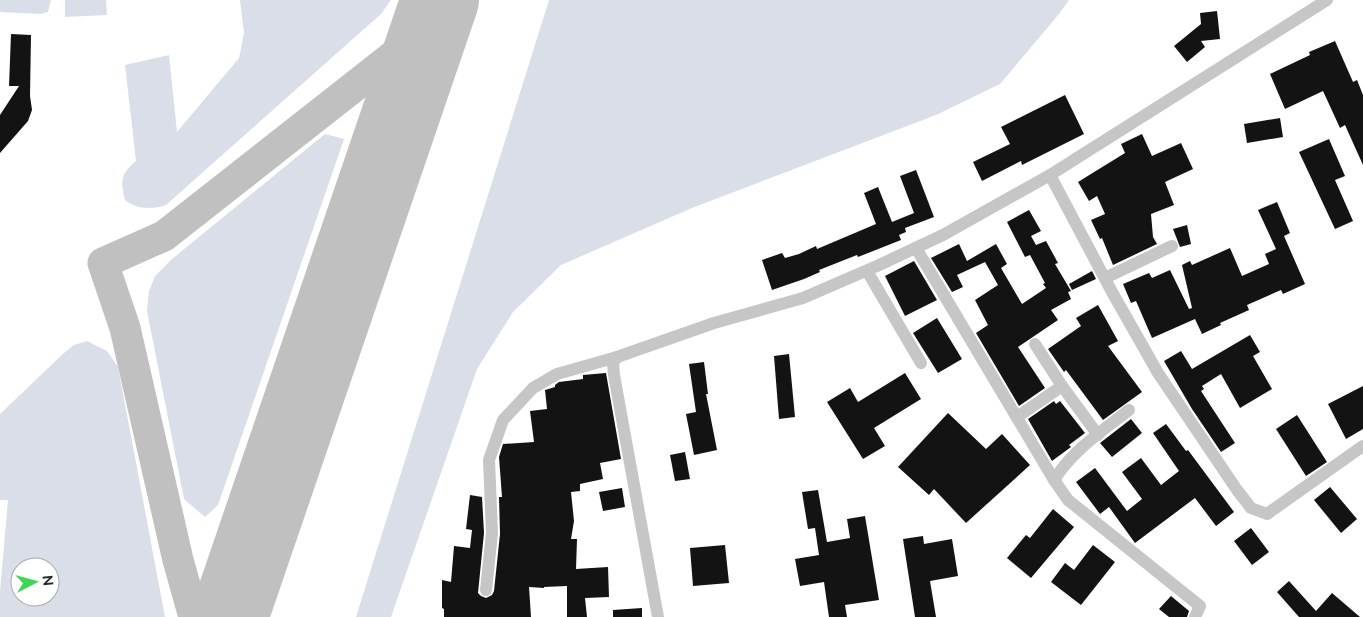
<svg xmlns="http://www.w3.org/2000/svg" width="1363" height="617" font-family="Raleway,sans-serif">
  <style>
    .green { fill: #dadee9; fill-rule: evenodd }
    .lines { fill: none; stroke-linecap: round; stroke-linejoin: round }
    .taxiway { stroke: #c0c0c0; stroke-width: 31 }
    .runway { stroke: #c0c0c0; stroke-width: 78 }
    .building { fill: #131313 }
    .street { stroke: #c6c6c6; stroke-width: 12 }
  </style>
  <rect width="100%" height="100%" fill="#fff"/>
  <g class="green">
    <path d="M0 0H51L48 12 41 14 0 12Z"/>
    <path d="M65 0H106L107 15 65 17Z"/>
    <path d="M240 0H391L381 14 166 205C152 210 136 209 125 200 120 181 121 173 136 161L125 65 169 55 177 132 239 58 244 33Z"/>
    <path d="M549 0H1069L1059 14 1000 84 936 115 692 208 561 265 513 312 477 369 391 617H356Z"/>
    <path d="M325 134 344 139 218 505 205 517 184 499 147 311 149 291 155 276 172 259Z"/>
    <path d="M87 341 107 351 118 367 165 617H0V592L8 500H0V414L64 353 74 345ZM20 567H50V597H20Z"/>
  </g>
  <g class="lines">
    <path class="taxiway" d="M194 617 178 560 125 328 103 263 164 236 430 27"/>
    <path class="runway" d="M229 617 440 0"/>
  </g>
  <g class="building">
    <path d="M1217 11 1220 39 1201 41 1205 47 1187 62 1174 46 1201 24 1200 13Z"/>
    <path d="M11 34 31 35 30 96 32 110 28 121 0 153V115L19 86H9Z"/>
    <path d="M1335 41 1353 82 1357 80 1363 95V165L1345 125 1340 128 1323 91 1285 109 1270 74 1310 55 1309 52Z"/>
    <path d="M1065 95 1084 134 1022 165 1021 161 982 181 973 162 1010 144 1001 127Z"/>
    <path d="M1280 118 1283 137 1247 143 1244 124Z"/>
    <path d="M1142 134 1152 156 1181 143 1193 169 1165 182 1174 205 1151 214 1153 237 1157 244 1113 265 1102 238 1100 239 1091 220 1105 214 1097 196 1089 201 1078 182 1125 153 1121 144Z"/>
    <path d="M1329 139 1345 176 1335 180 1353 221 1335 229 1299 152Z"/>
    <path d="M916 170 934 217 905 228 906 232 899 235 901 240 858 257 857 255 819 270 820 272 804 279 772 290 762 260 782 253 785 258 799 254 816 246 817 249 876 224 864 193 878 187 892 222 914 213 900 176Z"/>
    <path d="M1277 202 1290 233 1284 236 1305 284 1283 294 1281 290 1247 305 1249 310 1220 323 1221 325 1202 334 1195 319 1152 338 1136 301 1131 303 1123 284 1149 273 1152 278 1170 270 1189 309 1192 308 1182 265 1190 261 1192 265 1230 248 1242 276 1269 264 1265 254 1276 249 1258 210Z"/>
    <path d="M1029 210 1041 231 1031 236 1036 245 1046 241 1058 263 1055 264 1071 291 1068 292 1071 299 1051 310 1058 320 1018 347 1045 388 1019 406 976 333 988 325 975 300 998 285 985 262 957 275 963 287 952 292 931 258 959 244 967 261 996 244 1007 264 1001 268 1022 304 1046 288 1043 284 1045 283 1030 255 1025 257 1007 222Z"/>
    <path d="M1187 225 1191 244 1180 247 1173 229Z"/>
    <path d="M914 261 937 300 905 316 885 276Z"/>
    <path d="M1092 271 1096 279 1072 290 1069 284Z"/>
    <path d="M1098 305 1118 341 1108 346 1142 392 1103 420 1066 370 1064 372 1048 349 1081 326 1076 318Z"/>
    <path d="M937 318 962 359 938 373 913 333Z"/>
    <path d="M1250 335 1260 352 1253 356 1272 389 1240 408 1221 374 1202 386 1204 389 1201 391 1235 443 1221 452 1192 409 1164 361 1181 351 1192 369Z"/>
    <path d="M789 354 795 417 779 419 774 356Z"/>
    <path d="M704 362 708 394H706L717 450 694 455 686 414 696 412 689 364Z"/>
    <path d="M606 373 621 459 600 463 603 479 580 484V491L571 492 574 521 571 539H577L576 569 608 567 609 597 585 598 587 617H567V586L544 587V588L529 587 531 617H444V609L442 608V580L451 582 454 546 470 548 472 530 466 529 470 495 482 497 484 533 478 593 481 596 486 598 492 595 494 591 500 534 499 497H502L499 457 503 444 534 442 530 411 547 409 545 390 555 387V385L559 382 583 379V375Z"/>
    <path d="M905 373 921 399 874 428 885 446 863 459 827 402 850 388 858 402Z"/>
    <path d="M1363 386V429L1346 439 1328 404Z"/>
    <path d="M1054 401 1056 404 1060 401 1085 433 1069 445 1071 447 1052 461 1028 419Z"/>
    <path d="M948 413 986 449 1002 434 1030 465 966 523 934 489 929 495 898 467Z"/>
    <path d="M1297 415 1327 462 1306 476 1276 429Z"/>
    <path d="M1131 419 1142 433 1112 457 1100 443Z"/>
    <path d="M1166 424 1186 451 1188 450 1234 512 1216 526 1195 498 1135 543 1109 507 1100 514 1076 482 1095 468 1127 511 1142 499 1122 472 1141 458 1161 485 1179 471 1153 433Z"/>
    <path d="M685 452 690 479 675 481 670 455Z"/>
    <path d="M1330 487 1357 519 1341 533 1314 500Z"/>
    <path d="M622 488 625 507 603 511 599 492Z"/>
    <path d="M818 490 827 542 850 538 847 519 865 516 879 600 845 605 847 617H829L824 582 800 586 795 559 819 555 815 528 808 529 802 492Z"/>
    <path d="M1053 509 1074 527 1031 578 1007 558 1026 535 1030 538Z"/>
    <path d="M1251 528 1269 552 1252 565 1234 541Z"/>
    <path d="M923 536 924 544 952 539 958 576 930 581 936 617H915L903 539Z"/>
    <path d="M725 545 729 583 693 586 690 548Z"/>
    <path d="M1093 545 1115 562 1081 605 1051 582 1065 563 1074 570Z"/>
    <path d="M1289 581 1316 611 1332 593 1360 617H1299L1277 592Z"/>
    <path d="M1171 596 1189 611 1187 617H1169L1159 609Z"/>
    <path d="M642 608V617H613V610Z"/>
  </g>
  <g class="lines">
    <g class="street">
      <path d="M1050 175 1112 292 1158 373 1237 490 1251 508 1267 514 1363 446"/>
      <path d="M916 248 1054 480 1068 500 1200 606 1195 617"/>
      <path d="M867 271 921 363"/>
      <path d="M1105 278 1172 246"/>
      <path d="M1035 344 1062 386 1098 435"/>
      <path d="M1017 417 1062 386"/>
      <path d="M1054 480C1073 450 1102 431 1129 410"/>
      <path d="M486 590 492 533 489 460 503 420 533 388 557 374 617 357"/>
      <path d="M658 617 614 375 613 363 617 357 714 323 803 298 877 266 943 235 1050 175 1327 0"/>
    </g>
  </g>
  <g transform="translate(35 582) rotate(84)"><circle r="24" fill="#ffffff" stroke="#ababab"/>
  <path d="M0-4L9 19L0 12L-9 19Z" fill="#38d953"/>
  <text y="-8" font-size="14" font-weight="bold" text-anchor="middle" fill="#2c2c2c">N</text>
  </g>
</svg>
